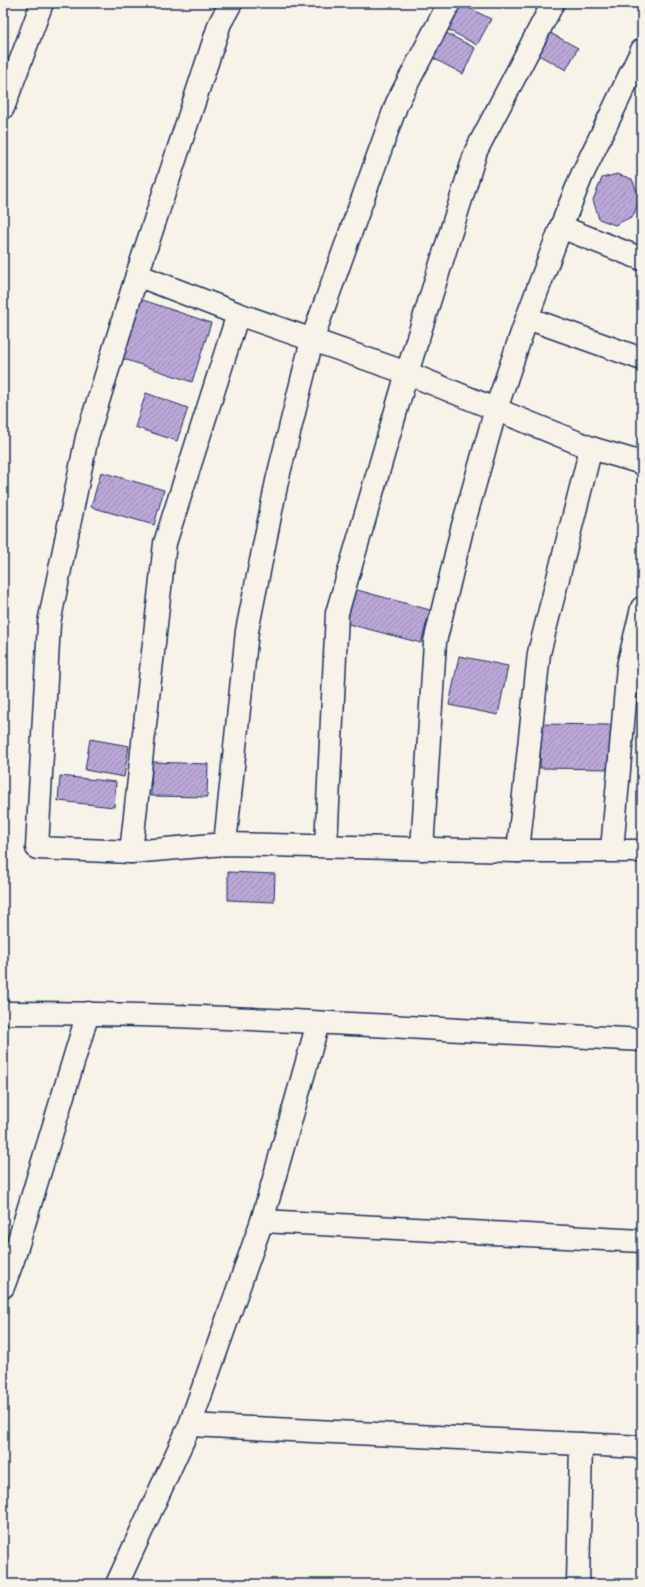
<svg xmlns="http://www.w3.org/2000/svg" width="645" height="1587" font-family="'Shantell Sans',sans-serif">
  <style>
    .building { fill: url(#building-hatch); stroke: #1b2f5e }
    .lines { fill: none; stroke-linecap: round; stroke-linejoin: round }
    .minor-casing { stroke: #1b2f5e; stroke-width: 25 }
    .minor { stroke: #f7f3e8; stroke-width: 22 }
  </style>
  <defs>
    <pattern id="building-hatch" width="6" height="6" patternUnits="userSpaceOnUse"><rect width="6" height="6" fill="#bca8d7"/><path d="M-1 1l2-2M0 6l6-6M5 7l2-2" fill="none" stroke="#9889b2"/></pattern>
  </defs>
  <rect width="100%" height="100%" fill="#f7f3e8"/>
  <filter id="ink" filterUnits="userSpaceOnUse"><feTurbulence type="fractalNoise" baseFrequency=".025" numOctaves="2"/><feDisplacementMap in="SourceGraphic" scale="8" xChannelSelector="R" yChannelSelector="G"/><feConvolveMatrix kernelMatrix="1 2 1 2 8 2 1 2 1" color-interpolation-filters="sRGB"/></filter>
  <g filter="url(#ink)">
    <g class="building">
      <path d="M459 3 491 19 477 45 443 27Z"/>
      <path d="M543 29 578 48 566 70 531 51Z"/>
      <path d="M442 31 475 48 463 74 429 56Z"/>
      <path d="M617 174 632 179 640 199 633 216 615 225 599 219 593 200 602 178Z"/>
      <path d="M137 298 211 323 192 382 118 357Z"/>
      <path d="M146 393 188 408 177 441 135 427Z"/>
      <path d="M101 472 164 490 154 525 91 507Z"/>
      <path d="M350 588 430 610 421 643 341 622Z"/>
      <path d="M459 656 508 666 498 715 449 705Z"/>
      <path d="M541 724 611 725V769L540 768Z"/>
      <path d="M90 739 129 746 124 777 85 770Z"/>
      <path d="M152 762 208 764 207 797 151 796Z"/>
      <path d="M60 776 116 782 114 807 58 801Z"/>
      <path d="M228 872 275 874 274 902 228 900Z"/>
    </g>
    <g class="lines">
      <defs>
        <g id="minor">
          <path d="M231 3 220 23 137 275 87 437 49 623 37 848 131 852 225 844 518 851H642"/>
          <path d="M3 108 42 3"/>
          <path d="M561 227 642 259"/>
          <path d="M137 275 238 314 407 373 591 448 642 463"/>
          <path d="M527 318 642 359"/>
          <path d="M225 844 247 631 277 481 312 340 397 103 449 3"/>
          <path d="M326 846 337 613 407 373 476 151 553 3"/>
          <path d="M422 849 435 642 462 529 496 409 527 318 561 227 582 175 642 50"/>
          <path d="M612 850 628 666 642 608"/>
          <path d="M518 851 539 653 591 448"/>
          <path d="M131 852 165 543 238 314"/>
          <path d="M3 1013C216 1013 429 1029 642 1040"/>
          <path d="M262 1221 642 1241"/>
          <path d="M3 1287 13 1260 88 1013"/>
          <path d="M190 1425 642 1447"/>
          <path d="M117 1584 190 1425 262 1221 318 1023"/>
          <path d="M578 1584 581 1444"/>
        </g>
      </defs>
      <use href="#minor" class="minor-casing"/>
      <use href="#minor" class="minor"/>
    </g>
  </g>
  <rect width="645" height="1587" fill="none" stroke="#f7f3e8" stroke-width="16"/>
  <rect x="8" y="8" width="629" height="1571" fill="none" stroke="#1b2f5e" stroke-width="1.5" filter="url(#ink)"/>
</svg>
